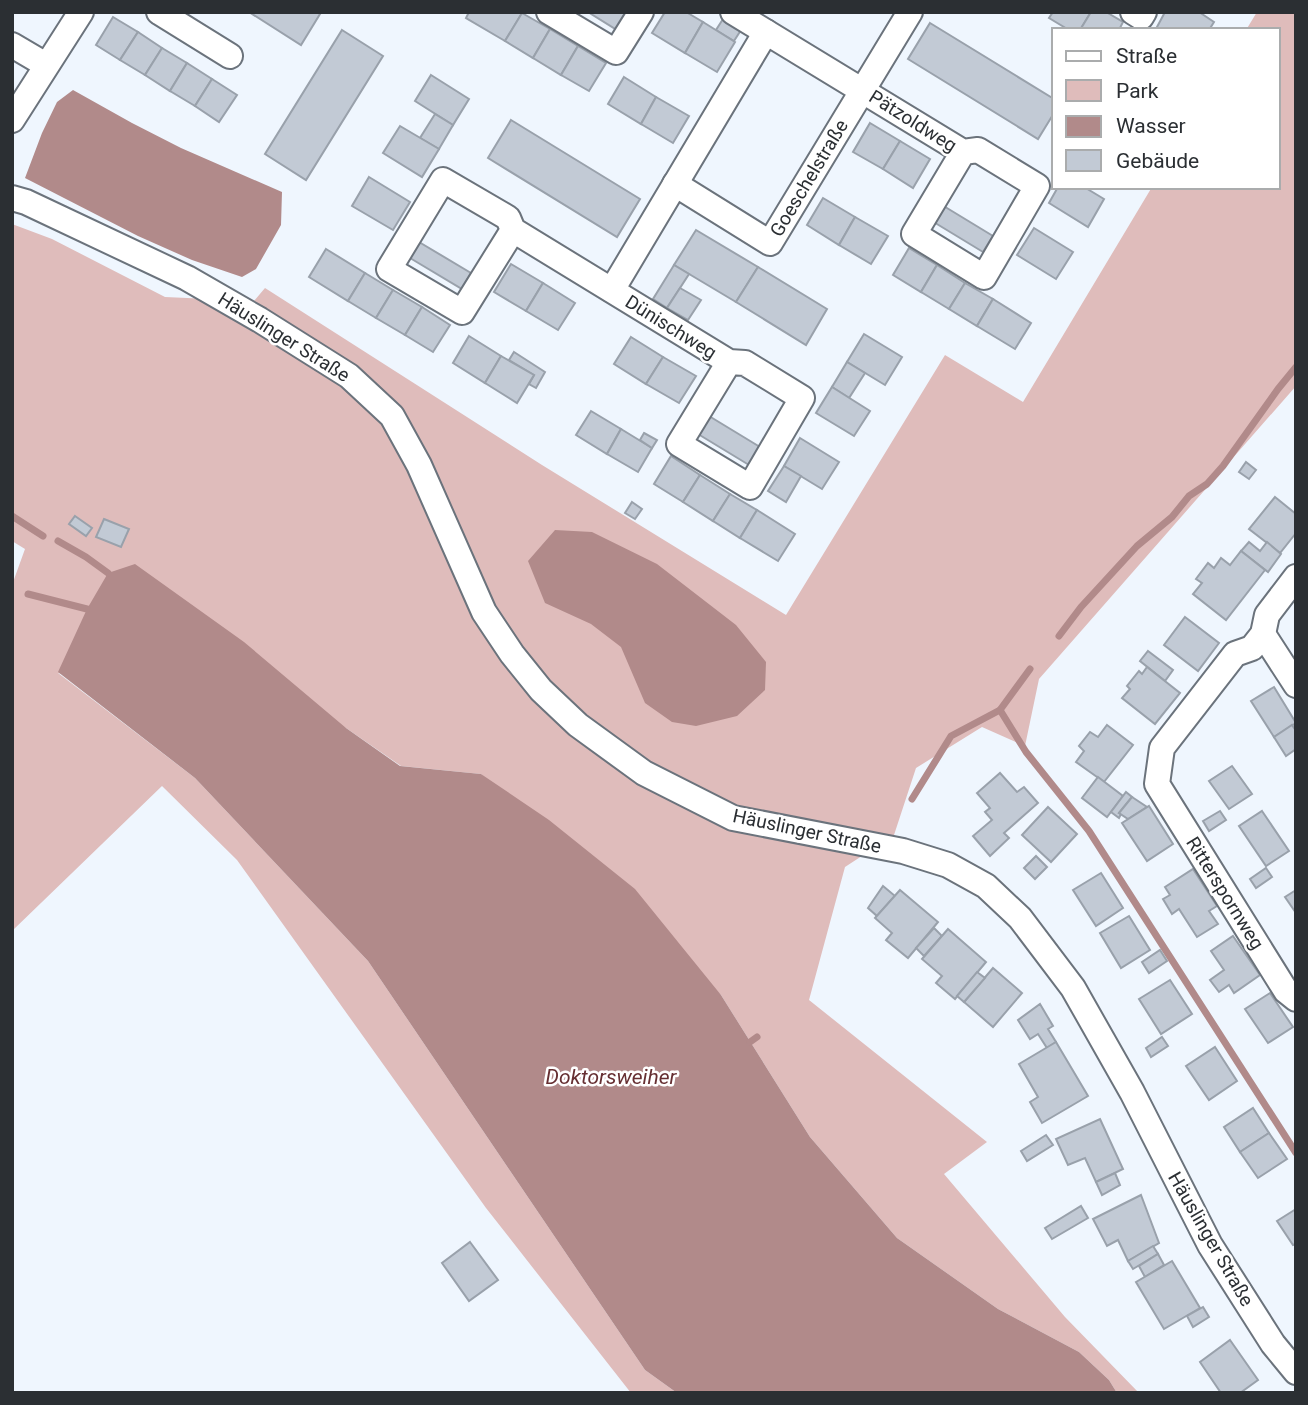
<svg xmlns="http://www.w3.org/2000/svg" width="1308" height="1405" font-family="Roboto,sans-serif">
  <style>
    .green { fill: #dfbcbb }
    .water { fill: #b18a8a }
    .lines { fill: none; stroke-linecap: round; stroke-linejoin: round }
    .stream { stroke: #b18a8a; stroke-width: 7 }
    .building { fill: #c2cad5; stroke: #99a1ab; stroke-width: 2 }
    .street-casing { stroke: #6b737c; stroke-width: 28 }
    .street { stroke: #fff; stroke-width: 24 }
    .labels { text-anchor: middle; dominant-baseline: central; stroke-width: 5; stroke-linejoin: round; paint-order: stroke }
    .street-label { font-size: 19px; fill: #2b2f33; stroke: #fff }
    .water-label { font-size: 21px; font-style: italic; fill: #662f32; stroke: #fff }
  </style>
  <rect width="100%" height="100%" fill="#eff6fe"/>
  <path class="green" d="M1257 12H1296V386L1039 679 1025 746 982 727 916 768 894 835 845 867 809 1000 987 1142 944 1174 1065 1317 1139 1393H1117L1109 1380 1079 1352 998 1309 897 1238 810 1137 721 995 481 774 401 766 346 728 58 673 195 778 368 961 645 1370 677 1393H631L486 1208 237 860 162 786 12 931V585L25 549 12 541V224L52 239 165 297 254 301 265 288 542 465 786 615 945 355 1023 402 1152 187H1278V30H1246Z"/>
  <g class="water">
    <path d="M73 90 132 123 181 148 282 192 281 225 256 269 242 277 192 260 138 236 25 178 42 133 57 102Z"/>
    <path d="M555 530 592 532 657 564 736 625 766 662 765 690 737 716 696 726 672 722 645 703 621 647 591 624 545 603 528 561Z"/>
    <path d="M135 564 244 642 346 728 400 766 481 774 549 820 635 889 721 995 810 1137 897 1238 998 1309 1079 1352 1109 1380 1117 1393H677L645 1370 368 961 195 778 58 672 87 609 108 573Z"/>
  </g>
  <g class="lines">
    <g class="stream">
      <path d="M12 516 43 536"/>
      <path d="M58 541 86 557 108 573"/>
      <path d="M28 594 87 609"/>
      <path d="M1059 636 1081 607 1137 546 1172 517 1189 496 1207 484 1223 466 1278 389 1296 367"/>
      <path d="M1000 710 1026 752 1089 831 1296 1153"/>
      <path d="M912 799 951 736 1000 710 1030 669"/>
      <path d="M750 1042 757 1037"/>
    </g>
  </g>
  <g class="building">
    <path d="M249 12H317L320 14 301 45Z"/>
    <path d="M469 12H521L522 13 505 41 466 18Z"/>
    <path d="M588 12H623L627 14 617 30Z"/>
    <path d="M665 12H686L703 22 685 53 652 33Z"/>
    <path d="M1053 12H1091L1080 30H1069L1049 18Z"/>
    <path d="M1091 12H1106L1123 22 1119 30H1080Z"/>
    <path d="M1165 12H1199L1214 22 1209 30H1161L1157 27Z"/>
    <path d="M522 13 550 29 533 58 505 41Z"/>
    <path d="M113 17 138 32 120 60 96 45Z"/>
    <path d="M723 19 741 30 734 41 716 30Z"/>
    <path d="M703 22 735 42 717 72 685 53Z"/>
    <path d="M930 23 1054 99V113L1038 139 908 59Z"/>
    <path d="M550 29 578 46 561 75 533 58Z"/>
    <path d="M342 30 383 56 306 180 265 154Z"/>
    <path d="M138 32 162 48 145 75 120 60Z"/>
    <path d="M578 46 606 63 589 91 561 75Z"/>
    <path d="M162 48 187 63 170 91 145 75Z"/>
    <path d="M187 63 212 79 195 106 170 91Z"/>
    <path d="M431 75 469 99 453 125 415 101Z"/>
    <path d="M624 77 656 97 641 124 608 104Z"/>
    <path d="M212 79 237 95 219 122 195 106Z"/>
    <path d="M656 97 689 116 673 143 641 124Z"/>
    <path d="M435 114 453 125 439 149 420 138Z"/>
    <path d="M511 120 640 199 617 237 488 158Z"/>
    <path d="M870 123 900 141 883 169 853 152Z"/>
    <path d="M400 126 439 149 422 177 383 153Z"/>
    <path d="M900 141 930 159 913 188 883 169Z"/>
    <path d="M369 177 410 202 393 230 352 206Z"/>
    <path d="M1058 187H1084L1104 199 1088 227 1049 203Z"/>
    <path d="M823 198 855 217 839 245 807 225Z"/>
    <path d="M942 205 993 236 983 252 932 221Z"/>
    <path d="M855 217 888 236 871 264 839 245Z"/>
    <path d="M1034 228 1073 252 1056 279 1017 255Z"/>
    <path d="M696 230 758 267 736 302 674 265Z"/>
    <path d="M419 242 471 273 462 289 410 258Z"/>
    <path d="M909 248 937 265 921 292 893 275Z"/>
    <path d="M326 249 365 273 348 301 309 277Z"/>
    <path d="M511 264 543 283 526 311 494 292Z"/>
    <path d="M674 265 689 274 667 308 653 299Z"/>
    <path d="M937 265 965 283 949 309 921 292Z"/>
    <path d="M758 267 827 309 806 345 736 302Z"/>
    <path d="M365 273 393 290 376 318 348 301Z"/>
    <path d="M543 283 575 303 558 330 526 311Z"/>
    <path d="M965 283 993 299 977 326 949 309Z"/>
    <path d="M680 288 701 300 688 320 667 308Z"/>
    <path d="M393 290 422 307 405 335 376 318Z"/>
    <path d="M993 299 1031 323 1015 349 977 326Z"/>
    <path d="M422 307 450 325 433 352 405 335Z"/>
    <path d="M864 334 902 357 885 385 847 362Z"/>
    <path d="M469 336 501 356 485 383 453 363Z"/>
    <path d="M631 337 663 357 646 384 614 364Z"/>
    <path d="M514 352 545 372 536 388 529 384 534 375 509 360Z"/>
    <path d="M501 356 534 375 517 403 485 383Z"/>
    <path d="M663 357 696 376 679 403 646 384Z"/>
    <path d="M847 362 865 373 849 398 832 387Z"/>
    <path d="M832 387 870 411 854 436 816 413Z"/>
    <path d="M591 411 621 429 607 454 576 435Z"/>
    <path d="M709 416 760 447 749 465 698 434Z"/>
    <path d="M621 429 652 448 638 472 607 454Z"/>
    <path d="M644 433 657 440 652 448 640 440Z"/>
    <path d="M800 438 839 462 822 489 784 466Z"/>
    <path d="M671 456 700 475 683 502 654 484Z"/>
    <path d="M1246 462 1256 470 1249 479 1239 472Z"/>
    <path d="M784 466 801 476 786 502 768 491Z"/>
    <path d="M700 475 730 494 713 521 683 502Z"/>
    <path d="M730 494 757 510 740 538 713 521Z"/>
    <path d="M1275 497 1296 514V533L1280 553 1249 529Z"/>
    <path d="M632 502 642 509 635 519 625 513Z"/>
    <path d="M757 510 795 534 778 561 740 538Z"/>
    <path d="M75 516 92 528 86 536 69 524Z"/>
    <path d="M104 519 129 529 121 547 96 537Z"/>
    <path d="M1249 542 1260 551 1267 542 1281 554 1268 572 1241 551Z"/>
    <path d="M1241 551 1265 570 1226 620 1193 594 1202 583 1196 579 1208 563 1214 568 1221 558 1230 565Z"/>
    <path d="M1185 617 1219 643 1198 671 1164 645Z"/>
    <path d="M1148 651 1173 670 1165 681 1140 661Z"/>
    <path d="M1147 667 1180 693 1155 724 1122 698 1130 689 1127 686 1139 671 1142 674Z"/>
    <path d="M1274 687 1296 723 1274 737 1251 701Z"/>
    <path d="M1107 725 1133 745 1104 782 1076 762 1084 751 1079 746 1090 732 1098 737Z"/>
    <path d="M1292 725 1296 731V749L1286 756 1274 737Z"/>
    <path d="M1232 766 1252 794 1229 809 1209 781Z"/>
    <path d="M1000 773 1017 792 1024 787 1038 803 1004 833 1009 838 990 856 973 836 992 820 985 812 990 808 977 793Z"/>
    <path d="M1098 777 1123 796 1107 817 1082 798Z"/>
    <path d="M1126 792 1132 797 1119 813 1121 814 1119 818 1111 812Z"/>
    <path d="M1132 797 1147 807 1128 819 1119 813Z"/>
    <path d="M1149 806 1173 844 1147 861 1122 823Z"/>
    <path d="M1048 807 1077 834 1051 862 1022 835Z"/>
    <path d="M1220 811 1226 820 1209 831 1203 821Z"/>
    <path d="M1262 811 1289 851 1266 866 1239 826Z"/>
    <path d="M1036 856 1047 867 1035 879 1024 868Z"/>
    <path d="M1266 868 1272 877 1256 888 1250 879Z"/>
    <path d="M1193 869 1217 906 1209 911 1218 924 1197 937 1179 909 1172 914 1163 899 1170 895 1165 887Z"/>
    <path d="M1101 873 1123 908 1096 926 1073 890Z"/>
    <path d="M883 886 895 896 877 916 868 908Z"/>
    <path d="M900 890 938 922 908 958 886 940 892 933 875 918Z"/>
    <path d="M1296 890V913L1285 897Z"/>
    <path d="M1129 916 1150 950 1121 968 1100 933Z"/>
    <path d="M934 928 942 936 924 956 916 948Z"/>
    <path d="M948 929 986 962 955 999 936 983 942 976 922 959Z"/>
    <path d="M1233 936 1260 975 1234 993 1229 985 1219 992 1210 980 1224 970 1211 951Z"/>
    <path d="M1160 950 1167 961 1149 973 1142 962Z"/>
    <path d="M993 968 1022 993 993 1027 964 1002Z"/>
    <path d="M977 972 985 978 964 1002 957 996Z"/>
    <path d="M1170 980 1192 1014 1161 1034 1139 999Z"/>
    <path d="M1270 993 1293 1027 1268 1043 1245 1009Z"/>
    <path d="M1040 1004 1053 1026 1048 1029 1056 1042 1047 1048 1038 1034 1030 1039 1018 1020Z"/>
    <path d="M1162 1037 1168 1046 1151 1057 1146 1048Z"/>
    <path d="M1056 1042 1088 1096 1042 1123 1030 1102 1038 1097 1019 1064Z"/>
    <path d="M1215 1047 1237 1081 1209 1100 1186 1066Z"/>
    <path d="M1253 1108 1269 1133 1240 1152 1224 1127Z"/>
    <path d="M1100 1119 1123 1169 1096 1182 1085 1158 1068 1165 1056 1139Z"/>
    <path d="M1269 1133 1287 1159 1258 1178 1240 1152Z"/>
    <path d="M1046 1135 1053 1145 1027 1161 1021 1151Z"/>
    <path d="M1115 1173 1120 1185 1102 1195 1096 1182Z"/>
    <path d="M1141 1195 1159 1243 1128 1261 1118 1240 1107 1246 1093 1219Z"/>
    <path d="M1081 1206 1088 1218 1052 1239 1045 1228Z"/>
    <path d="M1296 1209V1244L1293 1245 1277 1221Z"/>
    <path d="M470 1242 498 1280 469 1301 442 1263Z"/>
    <path d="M1153 1246 1158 1254 1133 1269 1128 1261Z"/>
    <path d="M1158 1254 1164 1265 1145 1277 1139 1266Z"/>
    <path d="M1172 1261 1200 1308 1164 1329 1136 1282Z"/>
    <path d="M1203 1307 1209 1317 1193 1327 1187 1316Z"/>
    <path d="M1230 1340 1258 1380 1240 1393H1221L1200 1362Z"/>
  </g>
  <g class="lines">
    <defs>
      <g id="street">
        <path d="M159 12 230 56"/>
        <path d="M549 12 616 52 641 12"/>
        <path d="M733 12 963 152 978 150 1037 186 984 277 914 234 963 152"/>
        <path d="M1133 12 1141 17 1144 12"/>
        <path d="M12 45 46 65"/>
        <path d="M12 120 81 12"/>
        <path d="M675 184 770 243 910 12"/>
        <path d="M12 198 26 202 187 278 260 320 349 376 392 416 419 465 484 612 512 654 541 690 578 725 644 773 733 818 903 851 948 865 986 886 1020 918 1073 988 1132 1092 1210 1245 1273 1344 1296 1372"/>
        <path d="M513 230 462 312 389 269 443 180 508 218 513 230 729 362 745 363 802 398 750 487 679 444 729 362"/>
        <path d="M612 290 766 32"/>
        <path d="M1296 577 1267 615 1263 634 1252 648 1235 654 1162 748 1157 784 1286 991 1296 999"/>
        <path d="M1263 634 1296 685"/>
      </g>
    </defs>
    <use href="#street" class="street-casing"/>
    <use href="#street" class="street"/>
  </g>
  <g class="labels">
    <g class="street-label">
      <text transform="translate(913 121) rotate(32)">Pätzoldweg</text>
      <text transform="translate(809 178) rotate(-59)">Goeschelstraße</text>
      <text transform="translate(671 327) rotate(32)">Dünischweg</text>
      <text transform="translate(284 337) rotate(32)">Häuslinger Straße</text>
      <text transform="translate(807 831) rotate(12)">Häuslinger Straße</text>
      <text transform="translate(1225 893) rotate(58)">Ritterspornweg</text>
      <text transform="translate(1211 1239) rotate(60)">Häuslinger Straße</text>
    </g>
    <g class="water-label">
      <text x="611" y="1077">Doktorsweiher</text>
    </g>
  </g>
  <rect width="1308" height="1405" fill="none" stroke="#2b2f33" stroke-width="28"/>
  <rect x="1052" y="28" width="228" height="161" fill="#ffffff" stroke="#aaacad" stroke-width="2"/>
  <rect x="1066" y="51" width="35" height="10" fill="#ffffff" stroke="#aaacad" stroke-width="2"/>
  <text x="1116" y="63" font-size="21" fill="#2b2f33">Straße</text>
  <rect x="1066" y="80" width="35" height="21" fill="#dfbcbb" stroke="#aaacad" stroke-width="2"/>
  <text x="1116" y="98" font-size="21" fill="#2b2f33">Park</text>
  <rect x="1066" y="116" width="35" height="21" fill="#b18a8a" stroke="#aaacad" stroke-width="2"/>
  <text x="1116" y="133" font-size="21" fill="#2b2f33">Wasser</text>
  <rect x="1066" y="150" width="35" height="21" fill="#c2cad5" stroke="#aaacad" stroke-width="2"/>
  <text x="1116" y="168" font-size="21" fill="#2b2f33">Gebäude</text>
</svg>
